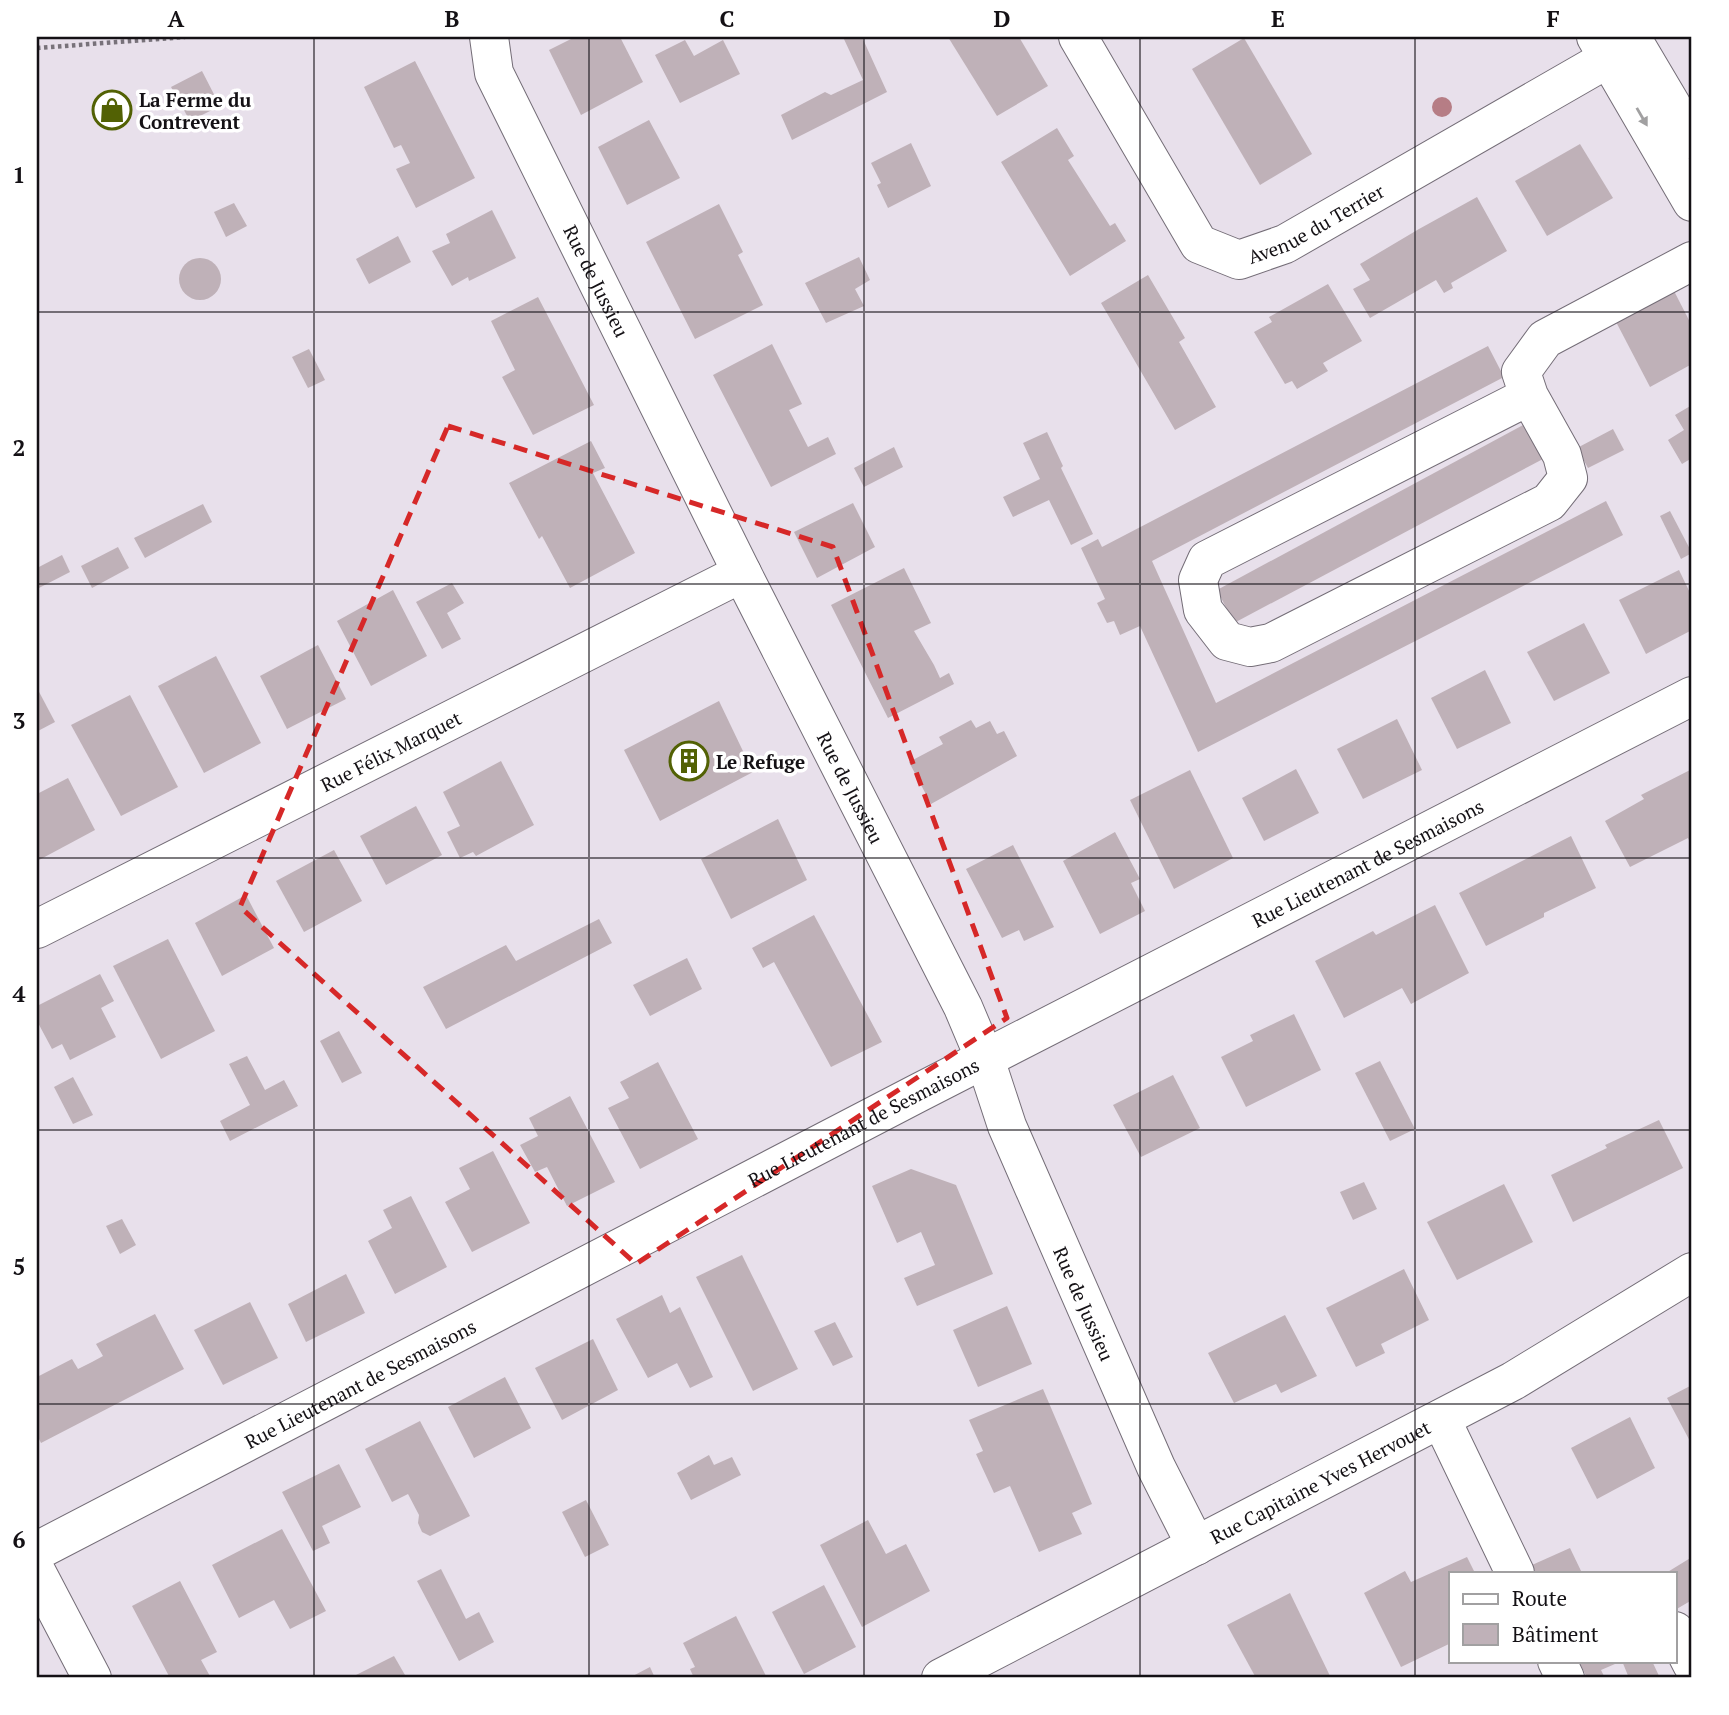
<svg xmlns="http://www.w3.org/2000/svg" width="1729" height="1715" font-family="'PT Serif',serif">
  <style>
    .building { fill: #bfb1b8 }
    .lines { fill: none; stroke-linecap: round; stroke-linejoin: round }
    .minor-casing { stroke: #746d77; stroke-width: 40 }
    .path { stroke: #78727a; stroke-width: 4.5; stroke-dasharray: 3.5 3.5; stroke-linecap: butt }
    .minor { stroke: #fff; stroke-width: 38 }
    .tree { fill: #b67d85 }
    .oneway { fill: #a1a0a1 }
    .marked { fill: none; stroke: #d62828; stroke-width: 5; stroke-dasharray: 14 9; stroke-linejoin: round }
    .grid { fill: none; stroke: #141115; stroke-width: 2; stroke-opacity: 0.55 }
    .labels { text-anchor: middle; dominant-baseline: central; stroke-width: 7; stroke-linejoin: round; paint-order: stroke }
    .poi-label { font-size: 19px; font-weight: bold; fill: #141115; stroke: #fff; text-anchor: start }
    .street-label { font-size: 19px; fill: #141115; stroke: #fff }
    .neatline { fill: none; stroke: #141115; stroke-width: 2.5 }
    .grid-label { font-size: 23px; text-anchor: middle; font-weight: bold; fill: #141115 }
  </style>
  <rect width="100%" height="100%" fill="#e8e0eb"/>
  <g class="building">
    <path d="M575 37H620L643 82 581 115 549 50Z"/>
    <path d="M843 37H862L887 92 792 140 781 115 825 92 831 95 863 80Z"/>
    <path d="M948 37H1019L1048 86 997 116Z"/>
    <path d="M1244 38 1312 154 1260 185 1192 69Z"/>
    <path d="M685 40 694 56 723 40 740 74 680 103 655 55Z"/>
    <path d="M415 61 475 178 416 208 396 169 410 163 401 145 394 148 364 87Z"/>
    <path d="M202 71 220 106 190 121 171 87Z"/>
    <path d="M649 120 680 178 627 205 598 147Z"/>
    <path d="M1057 128 1074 156 1068 160 1110 226 1115 223 1126 241 1070 276 1001 162Z"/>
    <path d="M911 143 931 186 888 208 877 185 881 183 871 163Z"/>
    <path d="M1580 144 1613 198 1547 236 1515 181Z"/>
    <path d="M1477 197 1507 251 1451 283 1453 288 1444 293 1436 280 1370 318 1353 289 1370 280 1360 264 1419 229Z"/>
    <path d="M234 203 247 226 226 237 214 212Z"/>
    <path d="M719 204 743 252 738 255 763 305 695 339 646 242Z"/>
    <path d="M492 210 516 258 469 281 468 277 452 286 432 251 450 243 446 234Z"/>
    <path d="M398 236 411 262 369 284 356 259Z"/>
    <path d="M859 257 870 280 855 289 864 306 826 323 805 283Z"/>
    <circle cx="200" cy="279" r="21"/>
    <path d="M1148 275 1185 338 1179 342 1216 407 1175 430 1101 303Z"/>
    <path d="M1328 284 1362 341 1323 363 1328 371 1297 389 1292 381 1285 384 1254 332 1272 322 1269 317Z"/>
    <path d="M1673 289 1692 326V364L1650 387 1614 318Z"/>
    <path d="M538 297 594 405 533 435 502 377 515 370 491 321Z"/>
    <path d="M772 344 802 404 789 410 808 447 828 437 836 454 771 487 713 375Z"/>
    <path d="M1488 346 1504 377 1152 561 1216 703 1606 501 1623 535 1198 752 1140 626 1120 635 1114 621 1107 623 1097 603 1105 599 1081 548 1098 539 1102 547Z"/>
    <path d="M309 349 325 380 308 388 292 357Z"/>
    <path d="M1692 405V458L1682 464 1668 440 1684 430 1675 415Z"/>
    <path d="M1525 424 1543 459 1234 623 1217 590Z"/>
    <path d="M1613 429 1624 450 1588 468 1577 448Z"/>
    <path d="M1047 432 1063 466 1061 468 1093 534 1071 545 1049 500 1013 517 1003 497 1040 479 1023 443Z"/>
    <path d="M591 441 605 468 593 473 635 553 570 588 542 536 539 539 509 483Z"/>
    <path d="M894 447 903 467 864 487 854 468Z"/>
    <path d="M853 503 875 547 817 578 794 532Z"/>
    <path d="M203 504 212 522 145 558 134 538Z"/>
    <path d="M1670 511 1692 553 1681 559 1660 516Z"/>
    <path d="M118 547 129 568 92 588 81 566Z"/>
    <path d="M62 555 70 572 37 589V568Z"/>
    <path d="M904 568 931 623 914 631 934 665 940 678 949 673 954 684 888 718 831 605Z"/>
    <path d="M1679 570 1692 597V630L1646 654 1619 600Z"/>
    <path d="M452 583 464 603 447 613 461 639 442 649 416 602Z"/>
    <path d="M393 590 427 656 371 686 337 621Z"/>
    <path d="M1584 623 1610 673 1554 701 1527 652Z"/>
    <path d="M318 645 346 699 287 729 260 676Z"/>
    <path d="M216 656 261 743 204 773 158 686Z"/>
    <path d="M1485 670 1511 723 1457 749 1431 698Z"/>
    <path d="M37 688 55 722 38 731 37 728Z"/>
    <path d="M130 695 178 787 121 816 71 725Z"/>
    <path d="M719 701 753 772 660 821 624 750Z"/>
    <path d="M1397 719 1422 770 1363 799 1337 749Z"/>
    <path d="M971 720 976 728 990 721 997 734 1004 731 1017 756 931 804 909 762 943 744 939 737Z"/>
    <path d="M501 761 534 825 476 856 473 852 460 858 447 832 460 826 443 792Z"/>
    <path d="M1296 769 1319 813 1264 841 1242 798Z"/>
    <path d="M1692 769V846L1688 838 1630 867 1605 821 1644 799 1641 795Z"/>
    <path d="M1190 770 1233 858 1174 889 1130 800Z"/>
    <path d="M68 778 95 830 39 860 37 855V794Z"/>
    <path d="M416 806 442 855 386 885 360 836Z"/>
    <path d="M778 819 807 880 731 919 701 859Z"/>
    <path d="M1115 832 1140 879 1131 883 1145 911 1100 934 1063 861Z"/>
    <path d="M1571 836 1596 888 1544 913V917L1486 946 1459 893Z"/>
    <path d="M1013 845 1054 927 1024 941 1019 930 1002 938 966 869Z"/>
    <path d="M334 850 362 901 304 932 276 881Z"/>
    <path d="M246 895 274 948 222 976 195 923Z"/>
    <path d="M1435 905 1469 973 1411 1004 1402 988 1344 1018 1315 961 1373 931 1376 935Z"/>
    <path d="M814 915 882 1042 831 1067 774 962 763 968 752 948Z"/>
    <path d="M599 919 612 943 446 1029 423 987 506 945 516 961Z"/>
    <path d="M168 939 215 1031 161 1059 113 966Z"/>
    <path d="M687 958 702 989 650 1016 633 985Z"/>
    <path d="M100 974 114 1001 101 1008 116 1037 70 1060 62 1044 52 1049 37 1021V1006Z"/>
    <path d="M1294 1014 1321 1070 1246 1107 1221 1057 1253 1041 1250 1035Z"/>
    <path d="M339 1031 362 1073 342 1083 320 1041Z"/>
    <path d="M247 1056 265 1090 284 1080 298 1106 230 1141 220 1121 250 1105 229 1064Z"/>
    <path d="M1380 1061 1415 1129 1390 1141 1355 1073Z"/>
    <path d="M658 1062 698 1139 640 1169 608 1108 629 1098 620 1082Z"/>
    <path d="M1173 1075 1200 1128 1141 1157 1113 1105Z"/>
    <path d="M73 1077 93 1115 73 1124 54 1087Z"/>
    <path d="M570 1096 615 1182 567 1206 547 1167 535 1172 520 1145 538 1136 529 1118Z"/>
    <path d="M1659 1120 1683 1168 1573 1222 1551 1175 1607 1148 1605 1145Z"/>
    <path d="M493 1151 530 1223 472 1252 445 1202 470 1189 459 1168Z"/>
    <path d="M911 1169 956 1185 993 1274 917 1306 904 1278 935 1265 921 1232 897 1243 872 1186Z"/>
    <path d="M1364 1182 1377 1209 1353 1220 1340 1192Z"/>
    <path d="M1504 1184 1533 1242 1457 1280 1427 1222Z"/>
    <path d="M411 1196 447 1267 395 1294 368 1241 392 1228 383 1210Z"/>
    <path d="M122 1219 136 1245 120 1254 106 1226Z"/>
    <path d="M742 1255 798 1369 753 1391 696 1277Z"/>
    <path d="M1404 1269 1429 1320 1381 1344 1385 1353 1356 1367 1326 1308Z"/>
    <path d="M346 1274 365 1313 306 1342 288 1304Z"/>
    <path d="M662 1295 670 1313 680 1307 713 1377 690 1388 677 1363 648 1378 616 1319Z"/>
    <path d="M250 1302 278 1358 223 1385 194 1330Z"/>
    <path d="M1007 1306 1032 1364 978 1387 953 1330Z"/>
    <path d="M155 1314 184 1369 41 1443 37 1435V1377L72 1359 78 1369 92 1362 103 1356 96 1344Z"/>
    <path d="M1285 1315 1317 1376 1281 1393 1276 1384 1234 1403 1208 1353Z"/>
    <path d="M835 1322 853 1357 833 1366 814 1331Z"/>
    <path d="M593 1339 618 1390 562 1420 535 1368Z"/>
    <path d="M505 1377 531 1428 474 1458 448 1407Z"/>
    <path d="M1692 1385V1445L1667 1398Z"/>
    <path d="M1043 1389 1092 1504 1072 1513 1082 1534 1039 1552 1010 1486 994 1493 976 1454 983 1451 969 1420Z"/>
    <path d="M1630 1417 1655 1468 1597 1499 1571 1448Z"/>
    <path d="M420 1421 470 1516 430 1536 422 1532 418 1523 419 1515 408 1494 392 1502 365 1449Z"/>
    <path d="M709 1455 714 1465 732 1457 741 1475 691 1500 677 1473Z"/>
    <path d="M339 1464 361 1507 322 1526 330 1543 313 1551 282 1492Z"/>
    <path d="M586 1500 609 1545 585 1557 562 1512Z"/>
    <path d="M868 1520 886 1554 906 1544 930 1591 862 1627 820 1545Z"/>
    <path d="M282 1529 326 1611 290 1629 274 1600 239 1618 212 1565Z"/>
    <path d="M1570 1548 1582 1573H1536L1532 1565Z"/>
    <path d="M1467 1557 1475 1573H1451V1643L1401 1667 1364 1593 1405 1571 1411 1582Z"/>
    <path d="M1692 1557V1600L1675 1610V1573H1666Z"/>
    <path d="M441 1569 466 1619 479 1612 494 1642 459 1661 417 1581Z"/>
    <path d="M180 1581 217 1652 201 1660 211 1678H170L132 1606Z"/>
    <path d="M824 1585 856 1647 804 1674 772 1612Z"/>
    <path d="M1290 1593 1331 1678H1256L1227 1625Z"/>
    <path d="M736 1616 767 1678H694L690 1669 695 1667 683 1643Z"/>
    <path d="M394 1656 405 1675 399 1678H350Z"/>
    <path d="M1579 1661H1652L1660 1678H1629L1622 1661 1601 1670 1605 1678H1587Z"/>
    <path d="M650 1667 655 1678H629Z"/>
  </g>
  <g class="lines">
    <defs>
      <g id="minor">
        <path id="s1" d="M489 37 494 73 742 573 963 1007 985 1059 1007 1126 1156 1467 1196 1546"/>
        <path id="s2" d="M1078 37 1199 244 1239 260 1285 244 1635 43"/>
        <path d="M1596 37 1692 202"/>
        <path d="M1631 37 1692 140"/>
        <path d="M1529 396 1207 560 1198 580 1203 610 1227 641 1250 647 1271 643 1549 502 1568 478 1562 455 1529 396 1521 372 1545 339 1692 261"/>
        <path id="s3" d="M37 929 742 573"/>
        <path d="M1441 1419 1515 1573"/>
        <path id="s4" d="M37 1551 918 1093 1692 696"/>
        <path d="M37 1573 92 1678"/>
        <path d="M1675 1631 1692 1664"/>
        <path d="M1557 1661 1565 1678"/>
        <path id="s5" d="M941 1678 1513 1381 1692 1272"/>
      </g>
    </defs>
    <use href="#minor" class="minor-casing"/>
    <path class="path" d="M37 48 185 37"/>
    <use href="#minor" class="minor"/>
  </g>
  <circle class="tree" cx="1442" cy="107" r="10"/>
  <defs><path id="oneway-solid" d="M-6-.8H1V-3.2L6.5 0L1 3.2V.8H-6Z" transform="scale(1.75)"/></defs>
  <use class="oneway" href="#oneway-solid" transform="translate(1642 117) rotate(60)"/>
  <path class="marked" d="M448 426 833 547 1007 1018 636 1264 240 907Z"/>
  <path class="grid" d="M314 37V1678M589 37V1678M864 37V1678M1140 37V1678M1415 37V1678M37 312H1692M37 584H1692M37 858H1692M37 1130H1692M37 1404H1692"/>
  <defs>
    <symbol id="shop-ring" viewBox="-11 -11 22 22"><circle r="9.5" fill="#fff" stroke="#526104" stroke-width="1.5"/><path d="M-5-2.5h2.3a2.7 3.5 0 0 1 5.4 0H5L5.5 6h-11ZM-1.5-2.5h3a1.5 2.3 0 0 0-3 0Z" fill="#526104"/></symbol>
    <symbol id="building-ring" viewBox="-11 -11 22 22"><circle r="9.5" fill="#fff" stroke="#526104" stroke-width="1.5"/><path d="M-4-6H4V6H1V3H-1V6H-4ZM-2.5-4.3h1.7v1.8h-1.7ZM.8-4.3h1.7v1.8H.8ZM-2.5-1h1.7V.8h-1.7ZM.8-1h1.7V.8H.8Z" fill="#526104"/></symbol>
  </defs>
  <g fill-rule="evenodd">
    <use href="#shop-ring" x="90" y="88" width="44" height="44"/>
    <use href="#building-ring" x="667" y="739" width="44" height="44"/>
  </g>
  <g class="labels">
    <g class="poi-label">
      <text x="139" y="99">La Ferme du<tspan x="139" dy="22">Contrevent</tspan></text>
      <text x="716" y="761">Le Refuge</text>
    </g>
    <g class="street-label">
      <text stroke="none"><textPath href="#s2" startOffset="368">Avenue du Terrier</textPath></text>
      <text stroke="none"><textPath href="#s1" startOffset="268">Rue de Jussieu</textPath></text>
      <text stroke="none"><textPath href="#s3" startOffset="396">Rue Félix Marquet</textPath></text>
      <text stroke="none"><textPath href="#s1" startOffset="835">Rue de Jussieu</textPath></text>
      <text stroke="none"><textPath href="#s4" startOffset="1498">Rue Lieutenant de Sesmaisons</textPath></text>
      <text stroke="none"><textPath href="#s4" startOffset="931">Rue Lieutenant de Sesmaisons</textPath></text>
      <text stroke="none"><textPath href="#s1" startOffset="1402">Rue de Jussieu</textPath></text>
      <text stroke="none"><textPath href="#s4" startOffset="364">Rue Lieutenant de Sesmaisons</textPath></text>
      <text stroke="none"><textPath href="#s5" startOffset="427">Rue Capitaine Yves Hervouet</textPath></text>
    </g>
  </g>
  <rect width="1729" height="1715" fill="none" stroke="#ffffff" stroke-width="77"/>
  <rect x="1449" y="1572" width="228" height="91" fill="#ffffff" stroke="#a1a0a1" stroke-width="2"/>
  <rect x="1463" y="1594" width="35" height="10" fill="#ffffff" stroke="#a1a0a1" stroke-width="2"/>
  <text x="1512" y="1606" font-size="21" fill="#141115">Route</text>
  <rect x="1463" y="1624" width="35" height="21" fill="#bfb1b8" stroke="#a1a0a1" stroke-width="2"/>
  <text x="1512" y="1642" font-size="21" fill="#141115">Bâtiment</text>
  <rect x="38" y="38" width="1652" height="1638" class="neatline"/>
  <g class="grid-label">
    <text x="176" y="27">A</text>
    <text x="452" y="27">B</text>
    <text x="727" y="27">C</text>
    <text x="1002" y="27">D</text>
    <text x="1278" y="27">E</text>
    <text x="1553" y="27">F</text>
    <text x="19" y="183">1</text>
    <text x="19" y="456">2</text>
    <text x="19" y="729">3</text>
    <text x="19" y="1002">4</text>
    <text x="19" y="1275">5</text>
    <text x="19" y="1548">6</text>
  </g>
</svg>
